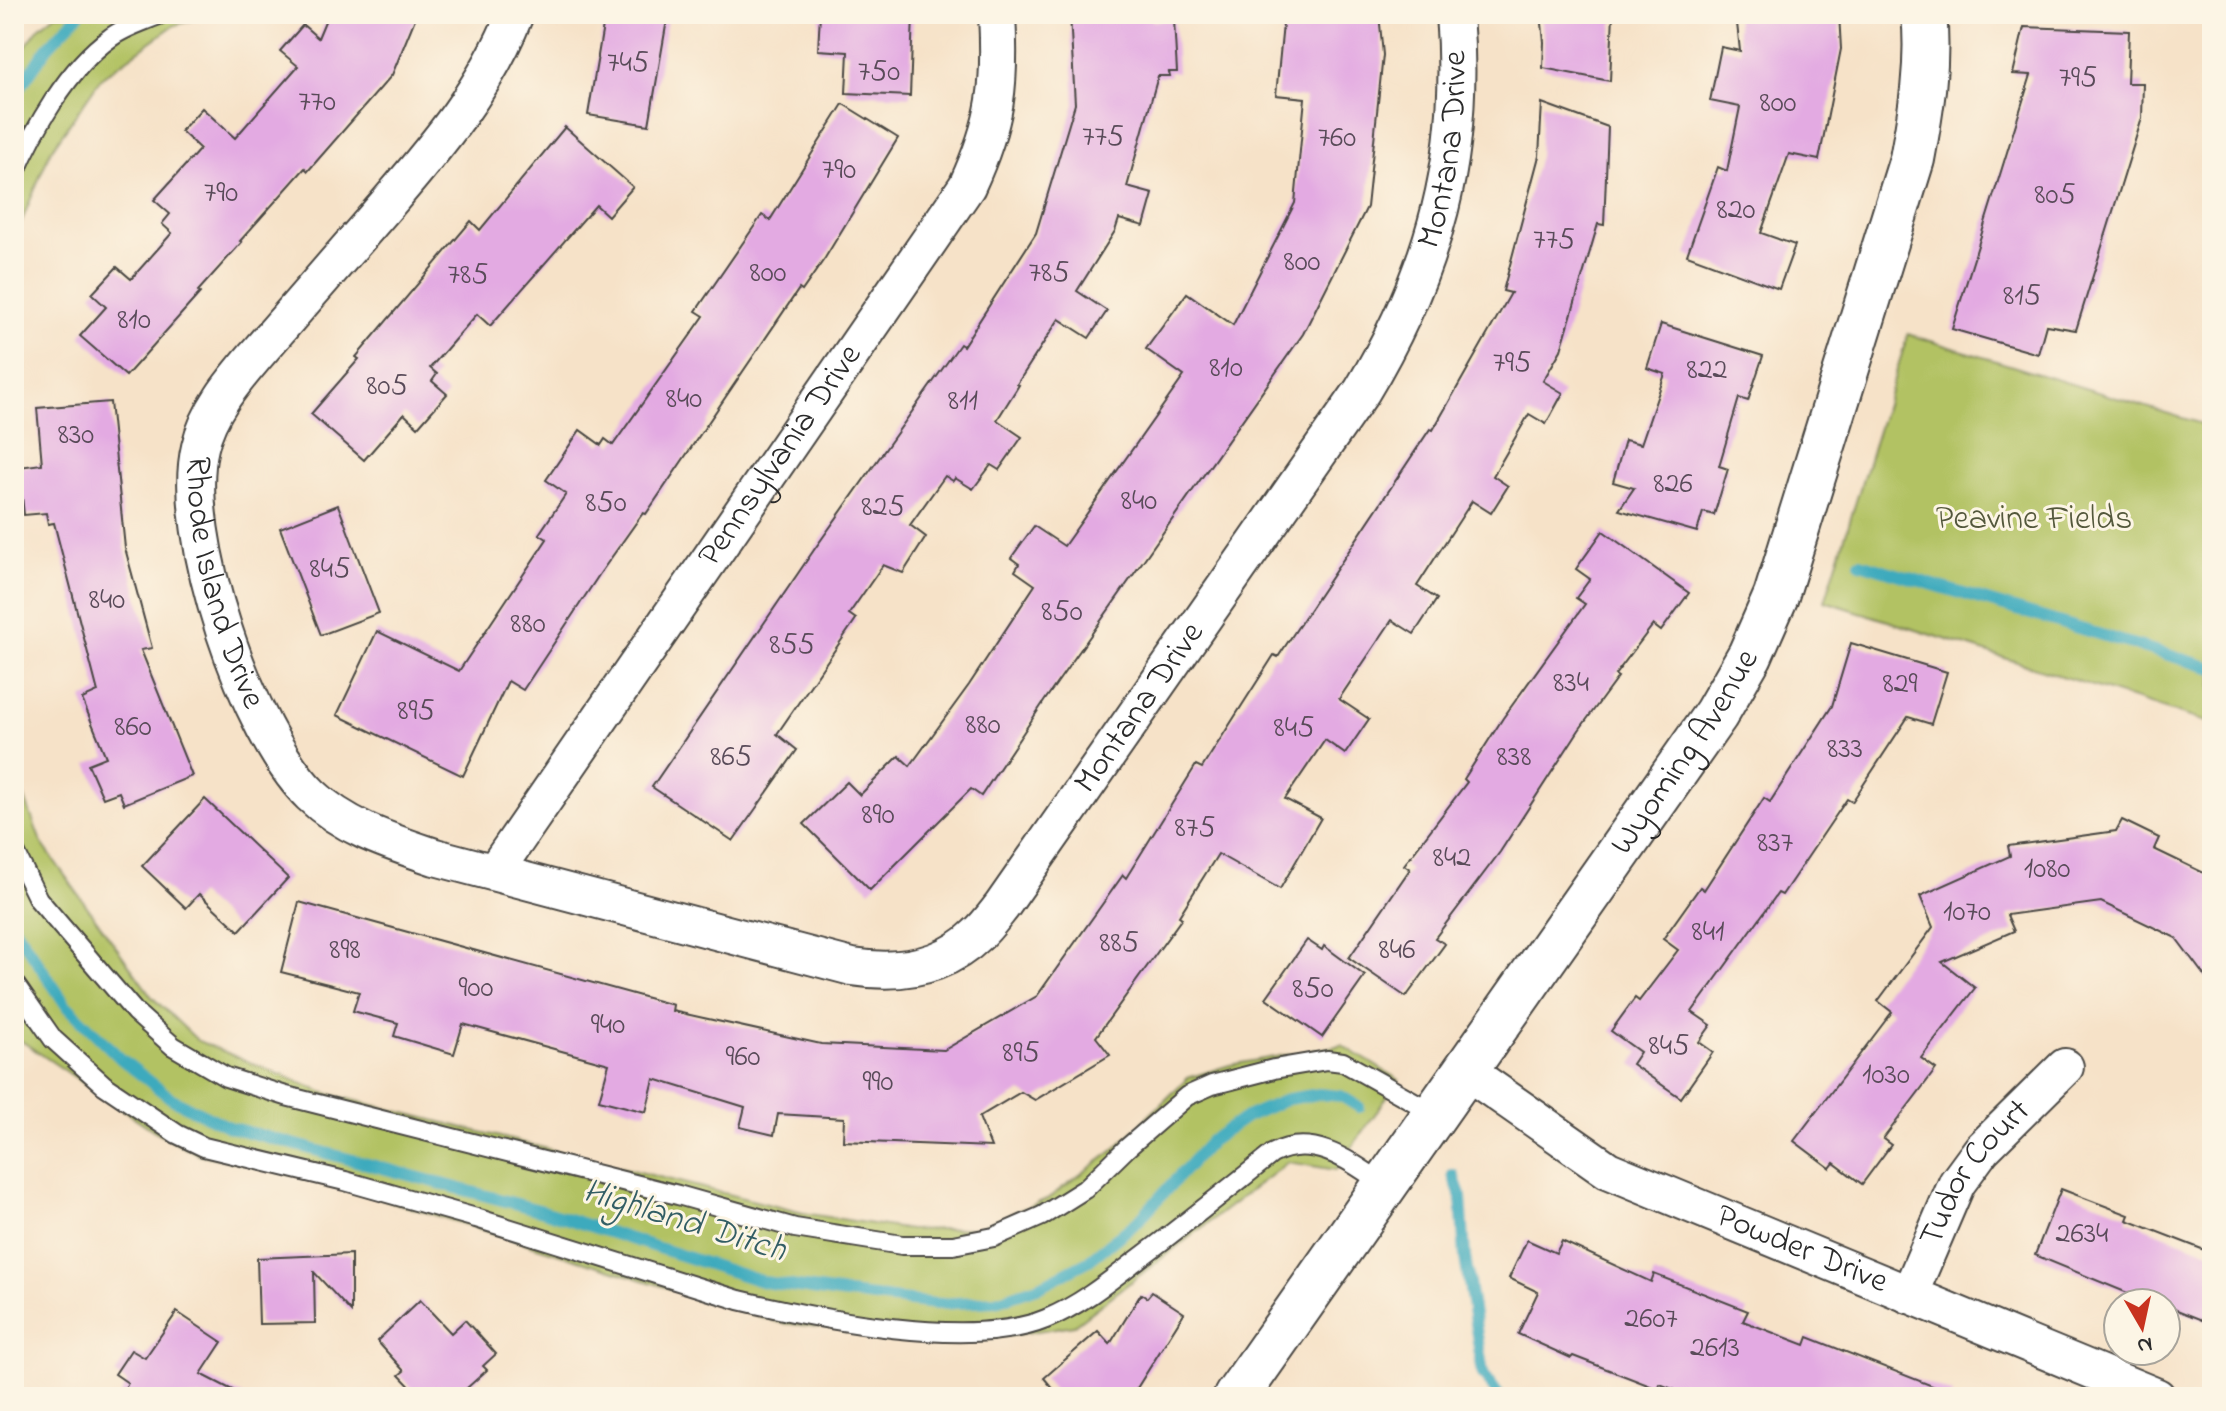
<svg xmlns="http://www.w3.org/2000/svg" width="2226" height="1411" font-family="'Indie Flower',sans-serif">
  <style>
    .green { fill: #b2c264; stroke: #6e7648; stroke-width: 2 }
    .lines { fill: none; stroke-linecap: round; stroke-linejoin: round }
    .stream { stroke: #3eaabd; stroke-width: 12 }
    .building { fill: #e3aae2 }
    .service-casing { stroke: #494643; stroke-width: 22 }
    .minor-casing { stroke: #494643; stroke-width: 40 }
    .tertiary-casing { stroke: #494643; stroke-width: 48 }
    .service { stroke: #fff; stroke-width: 18 }
    .minor { stroke: #fff; stroke-width: 36 }
    .tertiary { stroke: #fff; stroke-width: 44 }
    .labels { text-anchor: middle; dominant-baseline: central; stroke-width: 6; stroke-linejoin: round; paint-order: stroke }
    .number-label { font-size: 30px; fill: #594b59 }
    .street-label { font-size: 34px; fill: #2b2b2b; stroke: #fcf5e5 }
    .park-label { font-size: 34px; fill: #54583c; stroke: #fcf5e5 }
    .water-label { font-size: 36px; font-style: italic; fill: #335e65; stroke: #fcf5e5 }
  </style>
  <rect width="100%" height="100%" fill="#fcf5e5"/>
  <filter id="ink" filterUnits="userSpaceOnUse"><feTurbulence type="fractalNoise" baseFrequency=".0125" numOctaves="2"/><feDisplacementMap in="SourceGraphic" scale="16" xChannelSelector="R" yChannelSelector="G"/><feConvolveMatrix kernelMatrix="1 2 1 2 8 2 1 2 1" color-interpolation-filters="sRGB"/></filter>
  <filter id="wash" filterUnits="userSpaceOnUse"><feTurbulence type="fractalNoise" baseFrequency=".006" numOctaves="4" result="noise"/><feDisplacementMap in="SourceGraphic" scale="32" xChannelSelector="R" yChannelSelector="G"/><feGaussianBlur stdDeviation="1.8" result="paint"/><feColorMatrix in="noise" values="0 0 0 0 0 0 0 0 0 0 0 0 0 0 0 0 0 1.4 0 .05"/><feComposite in="paint" operator="in"/></filter>
  <g filter="url(#wash)">
    <rect width="100%" height="100%" fill="#f6e2c8"/>
    <g class="green">
      <path d="M56 14H212L173 26 102 77 50 152 14 240V62L39 28Z"/>
      <path d="M1908 334 2212 427V724L1825 601Z"/>
      <path d="M14 769 41 842 152 997 198 1041 325 1093 803 1213 910 1230 977 1228 1047 1199 1114 1150 1188 1078 1230 1065 1342 1045 1399 1080 1336 1170 1288 1162 1074 1325 970 1342 781 1323 342 1186 198 1154 153 1130 14 1036Z"/>
    </g>
    <g class="lines">
      <g class="stream">
        <path d="M14 96 47 48 79 14"/>
        <path d="M1860 563 2212 668"/>
        <path d="M14 927 66 1005 121 1059 172 1099 229 1127 543 1211 764 1282 839 1293 936 1304 996 1301 1040 1286 1088 1261 1137 1222 1211 1141 1246 1117 1288 1099 1319 1094 1341 1096 1359 1107"/>
        <path d="M1453 1175 1461 1197 1465 1257 1483 1374 1500 1397"/>
      </g>
    </g>
    <g id="blocks">
      <g class="building">
        <path d="M328 14H417L392 75 308 171 305 168 240 241 242 242 198 291 200 293 126 376 80 336 106 307 92 294 117 267 131 279 172 233 162 224 170 214 154 200 200 149 181 131 202 108 235 138 298 66 280 51 303 25 318 38Z"/>
        <path d="M605 14H668L649 125 588 115Z"/>
        <path d="M820 14H913L910 96 846 93 848 52 818 50Z"/>
        <path d="M1070 14H1151L1152 21 1174 20 1177 72H1169L1170 76H1158L1127 187 1153 194 1144 226 1119 219 1115 231 1077 291 1107 311 1089 338 1059 319 1017 384 1019 385 997 420 1022 437 999 470 991 465 973 489 955 478 953 481 945 476 910 525 926 537 903 573 883 565 849 614 856 619 777 734 797 750 733 841 652 787 816 547 960 344 963 346 1036 233 1075 104Z"/>
        <path d="M1284 14H1379L1383 55 1367 207 1303 334 1045 700 981 796 971 789 870 890 804 824 847 782 860 795 899 756 910 766 969 685 1035 585 1015 571 1019 564 1011 558 1034 526 1064 546 1184 376 1146 349 1187 293 1233 325 1295 203 1305 98 1276 95Z"/>
        <path d="M1541 14H1613L1610 81 1543 68 1544 42Z"/>
        <path d="M1736 14H1839L1841 49 1819 160 1789 154 1761 233 1795 245 1779 289 1687 255 1718 167 1727 171 1740 107 1710 101 1721 47 1740 51Z"/>
        <path d="M2024 27 2129 31 2127 83H2143L2142 118 2076 330 2046 325 2038 354 1952 329 2031 75 2013 74Z"/>
        <path d="M1542 103 1608 127 1604 225 1598 224 1561 350 1543 381 1563 393 1546 424 1529 414 1493 476 1508 486 1491 513 1472 501 1417 586 1437 599 1414 634 1392 620 1339 699 1369 719 1345 754 1325 740 1285 799 1321 818 1280 889 1218 854 1179 916 1182 918 1096 1037 1110 1055 1035 1100 1021 1092 979 1117 991 1147 843 1141 844 1118 778 1114 774 1135 740 1127 745 1107 654 1079 646 1112 599 1100 609 1064 463 1024 454 1054 394 1036 398 1023 353 1011 359 992 281 972 299 902 673 1005 672 1011 821 1044 944 1050 1037 996 1123 875 1126 878 1196 765 1202 768 1274 655 1278 657 1430 429 1433 430 1511 293 1503 291 1539 156Z"/>
        <path d="M843 104 898 138 825 258 802 291 799 289 646 514 643 513 599 575 523 690 508 681 463 776 337 715 377 631 459 671 547 539 539 534 566 494 546 480 580 430 601 445 605 439 613 445 704 316 696 311 762 215 770 220Z"/>
        <path d="M565 127 633 187 608 216 596 205 490 326 477 314 430 368 437 374 432 381 447 394 418 427 404 414 364 460 311 414 359 359 356 357 471 221 480 230Z"/>
        <path d="M1661 324 1763 356 1748 401 1739 398 1719 466 1728 469 1714 515 1703 512 1697 532 1619 510 1634 488 1613 482 1625 440 1641 444 1665 374 1647 368Z"/>
        <path d="M110 402 125 548 152 648 141 650 192 776 124 804 119 792 103 798 88 764 106 757 82 699 98 692 54 523 48 524 46 513 24 515 19 467 42 464 37 408Z"/>
        <path d="M338 505 379 613 321 635 280 528Z"/>
        <path d="M1603 531 1689 593 1661 631 1653 625 1615 675 1618 677 1579 730 1500 852 1435 938 1445 944 1406 997 1349 958 1410 869 1404 865 1467 782 1464 779 1503 718 1585 604 1576 598 1590 579 1576 569Z"/>
        <path d="M1851 643 1947 672 1931 724 1908 717 1852 802 1847 799 1782 895 1778 893 1692 1012 1711 1025 1699 1042 1713 1052 1681 1098 1632 1064 1640 1052 1611 1031 1635 998 1639 1001 1678 950 1663 939 1700 887 1704 890 1764 798 1770 802 1832 706Z"/>
        <path d="M205 799 288 878 239 931 199 894 186 908 142 866Z"/>
        <path d="M2122 820 2159 838 2154 849 2212 877V986L2176 938 2101 902 2007 915 2014 931 1942 962 1975 988 1921 1058 1936 1069 1883 1139 1891 1145 1862 1184 1834 1163 1830 1168 1794 1141 1892 1012 1878 1001 1933 927 1920 896 2010 856 2008 846 2116 831Z"/>
        <path d="M1307 940 1322 950 1324 946 1365 976 1322 1037 1266 998Z"/>
        <path d="M2061 1189 2129 1215 2127 1220 2212 1253V1324L2172 1308 2171 1310 2166 1308V1303H2152L2035 1255Z"/>
        <path d="M1527 1240 1556 1253 1562 1241 1651 1282 1654 1274 1748 1311 1743 1321 1805 1345 1808 1337 1953 1394 1952 1397H1693L1660 1384 1658 1389 1573 1356 1571 1358 1518 1334 1538 1292 1509 1278Z"/>
        <path d="M351 1254V1312L314 1272 315 1323 259 1324 257 1258Z"/>
        <path d="M1152 1292 1184 1313 1137 1388 1127 1397H1060L1044 1378 1098 1331 1110 1344 1141 1294 1147 1298Z"/>
        <path d="M420 1300 451 1333 465 1320 496 1354 483 1366 487 1370 457 1397H420L399 1375 404 1371 377 1341Z"/>
        <path d="M177 1312 222 1342 201 1374 246 1397H119L128 1383 115 1374 131 1350 145 1358Z"/>
      </g>
    </g>
  </g>
  <g filter="url(#ink)">
    <use href="#blocks" fill-opacity="0" stroke="#494643" stroke-width="2"/>
    <g class="lines">
      <defs>
        <g id="service">
          <path d="M14 175C34 129 68 68 110 38 124 27 145 21 161 14"/>
          <path d="M14 850 38 899 135 1012 173 1046 226 1077 286 1096 678 1195 795 1228 902 1245H953L994 1237 1042 1216 1085 1189 1127 1148 1187 1096 1212 1085 1274 1069 1327 1060 1343 1062 1434 1113"/>
          <path d="M14 983 53 1039 104 1085 177 1134 204 1147 345 1181 476 1218 739 1300C818 1319 971 1350 1046 1319 1078 1306 1106 1284 1133 1263 1180 1228 1226 1191 1272 1154 1313 1132 1351 1162 1385 1185"/>
        </g>
        <g id="minor">
          <path id="s1" d="M515 14C485 91 434 149 381 211 339 259 298 307 256 355 233 382 208 411 200 447 179 533 248 734 311 795 345 828 391 842 435 857L852 967C897 974 942 969 977 935 986 927 994 916 1002 906L1362 391C1435 270 1466 154 1454 14"/>
          <path id="s2" d="M495 871 967 186C997 121 1001 85 997 14"/>
          <path id="s3" d="M1465 1070 1608 1170 2157 1397"/>
          <path id="s4" d="M1909 1295 1957 1183 1982 1149 2065 1067"/>
        </g>
        <g id="tertiary">
          <path id="s5" d="M1236 1397 1716 714 1750 655 1776 596 1912 159C1921 111 1929 63 1924 14"/>
        </g>
      </defs>
      <use href="#service" class="service-casing"/>
      <use href="#minor" class="minor-casing"/>
      <use href="#tertiary" class="tertiary-casing"/>
      <use href="#service" class="service"/>
      <use href="#minor" class="minor"/>
      <use href="#tertiary" class="tertiary"/>
    </g>
  </g>
  <g class="labels">
    <g class="number-label">
      <text x="628" y="64">745</text>
      <text x="879" y="73">750</text>
      <text x="2078" y="79">795</text>
      <text x="317" y="103">770</text>
      <text x="1778" y="104">800</text>
      <text x="1103" y="138">775</text>
      <text x="1337" y="139">760</text>
      <text x="839" y="171">790</text>
      <text x="221" y="194">790</text>
      <text x="2055" y="196">805</text>
      <text x="1736" y="211">820</text>
      <text x="1554" y="241">775</text>
      <text x="1302" y="263">800</text>
      <text x="768" y="274">800</text>
      <text x="1049" y="274">785</text>
      <text x="468" y="276">785</text>
      <text x="2022" y="297">815</text>
      <text x="134" y="321">810</text>
      <text x="1512" y="364">795</text>
      <text x="1226" y="369">810</text>
      <text x="1707" y="371">822</text>
      <text x="387" y="387">805</text>
      <text x="684" y="400">840</text>
      <text x="963" y="402">811</text>
      <text x="76" y="436">830</text>
      <text x="1673" y="485">826</text>
      <text x="1139" y="502">840</text>
      <text x="606" y="504">850</text>
      <text x="883" y="508">825</text>
      <text x="330" y="570">845</text>
      <text x="107" y="601">840</text>
      <text x="1062" y="613">850</text>
      <text x="528" y="625">880</text>
      <text x="792" y="646">855</text>
      <text x="1571" y="684">834</text>
      <text x="1900" y="685">829</text>
      <text x="416" y="712">895</text>
      <text x="983" y="726">880</text>
      <text x="133" y="728">860</text>
      <text x="1294" y="729">845</text>
      <text x="1845" y="750">833</text>
      <text x="731" y="758">865</text>
      <text x="1514" y="758">838</text>
      <text x="878" y="816">890</text>
      <text x="1195" y="829">875</text>
      <text x="1775" y="844">837</text>
      <text x="1452" y="859">842</text>
      <text x="2047" y="870">1080</text>
      <text x="1967" y="913">1070</text>
      <text x="1708" y="933">841</text>
      <text x="1119" y="944">885</text>
      <text x="345" y="951">898</text>
      <text x="1397" y="951">846</text>
      <text x="476" y="989">900</text>
      <text x="1313" y="990">850</text>
      <text x="608" y="1026">940</text>
      <text x="1669" y="1047">845</text>
      <text x="1021" y="1054">895</text>
      <text x="743" y="1058">960</text>
      <text x="1886" y="1076">1030</text>
      <text x="878" y="1083">990</text>
      <text x="2082" y="1235">2634</text>
      <text x="1651" y="1320">2607</text>
      <text x="1715" y="1349">2613</text>
    </g>
    <g class="street-label">
      <text stroke="none"><textPath href="#s1" startOffset="2544">Montana Drive</textPath></text>
      <text stroke="none"><textPath href="#s2" startOffset="504">Pennsylvania Drive</textPath></text>
      <text stroke="none"><textPath href="#s1" startOffset="678">Rhode Island Drive</textPath></text>
      <text stroke="none"><textPath href="#s1" startOffset="1898">Montana Drive</textPath></text>
      <text stroke="none"><textPath href="#s5" startOffset="786">Wyoming Avenue</textPath></text>
      <text stroke="none"><textPath href="#s4" startOffset="140">Tudor Court</textPath></text>
      <text stroke="none"><textPath href="#s3" startOffset="384">Powder Drive</textPath></text>
    </g>
    <g class="park-label">
      <text x="2034" y="520">Peavine Fields</text>
    </g>
    <g class="water-label">
      <text transform="translate(684 1222) rotate(17)">Highland Ditch</text>
    </g>
  </g>
  <rect width="2226" height="1411" fill="none" stroke="#fcf5e5" stroke-width="48"/>
  <g transform="translate(2142 1327) rotate(171)"><circle r="38" fill="#fcf5e5" stroke="#a8a49b" stroke-width="2"/>
  <path d="M0-6L14 30L0 20L-14 30Z" fill="#c8321e"/>
  <text y="-12" font-size="22" font-weight="bold" text-anchor="middle" fill="#2b2b2b">N</text>
  </g>
</svg>
